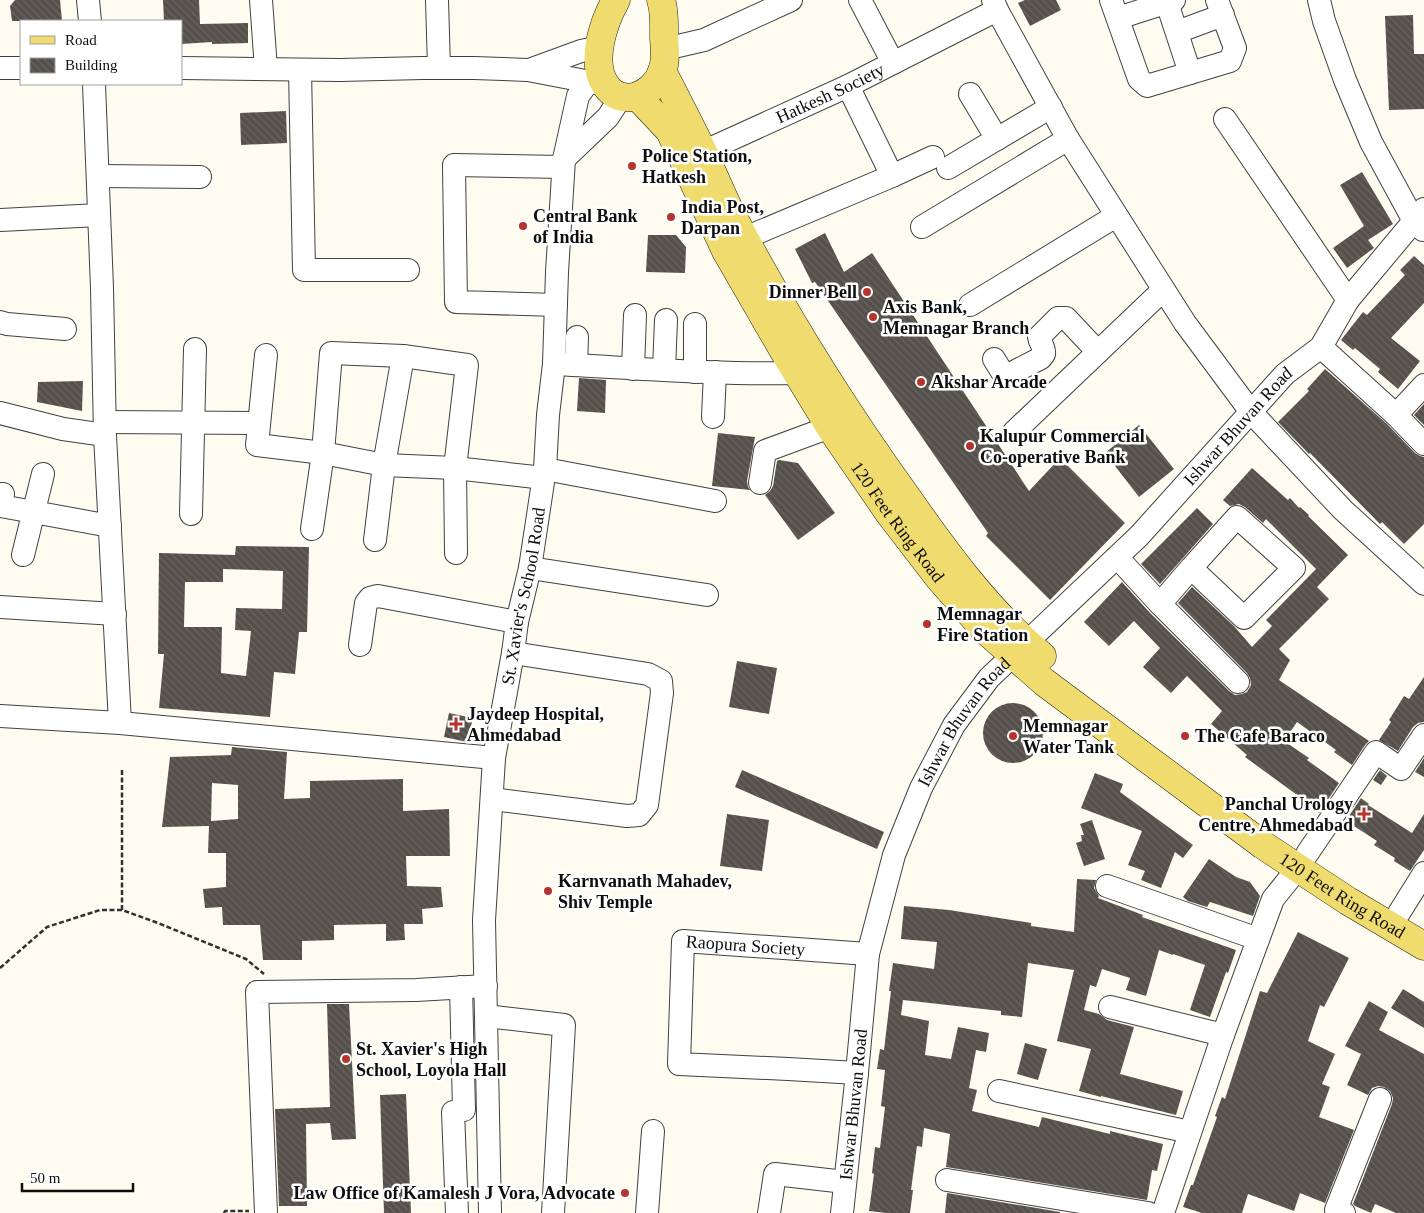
<svg xmlns="http://www.w3.org/2000/svg" width="1424" height="1213" font-family="'Times New Roman',serif">
  <style>
    .building { fill: url(#building-back-hatch); fill-rule: evenodd }
    .lines { fill: none; stroke-linecap: round; stroke-linejoin: round }
    .minor-casing { stroke: #414141; stroke-width: 24 }
    .major-casing { stroke: #1f1f1f; stroke-width: 29 }
    .path { stroke: #303030; stroke-width: 2.5; stroke-dasharray: 5 2.5; stroke-linecap: butt }
    .minor { stroke: #fff; stroke-width: 22 }
    .major { stroke: #f0db6f; stroke-width: 28 }
    .poi-dot { fill: #b6332e; stroke: #fff; stroke-width: 2 }
    .labels { text-anchor: middle; dominant-baseline: central; stroke-width: 5; stroke-linejoin: round; paint-order: stroke }
    .street-label { font-size: 18px; fill: #0e0e0e; stroke: #fff }
    .poi-label { font-size: 18px; font-weight: bold; fill: #0e0e0e; stroke: #fff; text-anchor: start }
  </style>
  <defs>
    <pattern id="building-back-hatch" width="6" height="6" patternUnits="userSpaceOnUse" patternTransform="scale(1.25)"><rect width="6" height="6" fill="#56504b"/><path d="M-1 5l2 2M0 0l6 6M5-1l2 2" fill="none" stroke="#696561"/></pattern>
  </defs>
  <rect width="100%" height="100%" fill="#fefcf0"/>
  <g class="building">
    <path d="M15 0H60L62 21H12L10 6Z"/>
    <path d="M163 0H199L200 24 248 23V43L212 44V42L181 44V21H164Z"/>
    <path d="M1025 0H1056L1061 10 1030 26 1018 3Z"/>
    <path d="M1413 15 1414 54H1424V109L1389 110 1385 16Z"/>
    <path d="M286 111 287 143 241 145 240 113Z"/>
    <path d="M1362 172 1393 224 1368 240 1374 248 1347 268 1333 248 1364 226 1340 185Z"/>
    <path d="M825 233 844 272 872 253 1029 491 1060 458 1125 523 1050 600 986 536 988 533 815 282 812 283 795 249Z"/>
    <path d="M648 235H676L686 247 685 273 646 272Z"/>
    <path d="M1414 256 1424 265V303L1391 338 1420 361 1398 389 1378 372 1380 369 1355 348 1353 350 1341 340 1363 312 1367 315 1405 275 1400 270Z"/>
    <path d="M1325 369 1387 424 1415 453 1420 456 1424 457V524L1404 544 1382 522 1380 524 1310 453 1309 454 1278 422 1309 391 1307 389Z"/>
    <path d="M579 378 606 380 605 413 577 411Z"/>
    <path d="M83 381 82 411 37 402 38 382Z"/>
    <path d="M1424 404V425L1414 415Z"/>
    <path d="M1139 425 1174 469 1139 497 1105 453Z"/>
    <path d="M718 433 755 437 747 481 748 487 750 490 712 486Z"/>
    <path d="M779 460 798 463 835 513 798 540 765 495 770 491 773 486 777 461Z"/>
    <path d="M1252 468 1288 500 1290 498 1299 508 1300 507 1309 515 1308 516 1348 555 1317 587 1329 599 1279 649 1290 660 1279 680 1369 741 1365 745 1352 765 1334 752 1336 750 1297 722 1284 741 1309 758 1307 760 1339 783 1319 813 1302 802 1304 800 1245 757 1247 755 1211 724 1222 711 1187 676 1171 693 1143 667 1160 648 1134 621 1109 646 1084 622 1122 582 1150 613 1229 691 1235 695 1242 694 1247 692 1251 685 1250 678 1247 673 1178 603 1192 587 1234 626 1252 647 1272 626 1266 620 1316 569 1266 519 1263 523 1245 507 1239 504 1230 506 1223 500Z"/>
    <path d="M1197 508 1213 524 1160 584 1141 564Z"/>
    <path d="M236 546 309 547 307 632H299L295 674 274 672 270 717 159 708 164 654H158L159 553 235 555ZM223 569 283 571 282 609 236 608 235 630 251 631 246 676 221 673 222 627H184L185 582H223Z"/>
    <path d="M737 661 777 668 769 714 729 707Z"/>
    <path d="M1424 677V722L1418 723 1413 727 1398 751 1379 740 1391 722 1389 720 1404 696 1409 699Z"/>
    <circle cx="1013" cy="733" r="30"/>
    <path d="M449 713 473 718 467 742 444 737Z"/>
    <path d="M232 747 287 752 284 799 310 798V781L403 779V811L449 809 450 856H406L407 886 441 887 443 907 422 909 423 924H404L405 940 386 941V924L334 925V940L302 941V960H263L260 925H223L222 907 205 908 203 889 226 887V853H208L209 826 162 827 170 757 231 755ZM212 783 238 785V819L211 821Z"/>
    <path d="M1424 758V777L1415 772Z"/>
    <path d="M742 770 884 832 877 849 735 787Z"/>
    <path d="M1380 770 1387 776 1381 785 1373 780Z"/>
    <path d="M1095 773 1123 784 1120 792 1193 845 1183 858 1175 852 1161 888 1141 880 1145 871 1128 865 1142 831 1081 808Z"/>
    <path d="M1361 798 1369 804 1368 805 1412 833 1424 814V850L1410 871 1394 861 1395 858 1374 845 1377 841 1351 824 1348 828 1343 825Z"/>
    <path d="M727 814 769 820 762 871 720 866Z"/>
    <path d="M1092 820 1105 859 1084 866 1076 843 1082 841 1081 835H1084L1080 824Z"/>
    <path d="M1209 859 1236 877 1250 882 1260 896 1253 916 1210 902 1207 907 1188 901 1183 897Z"/>
    <path d="M1077 879 1096 880 1094 888 1099 896 1098 898 1143 915 1142 917 1236 950 1228 973 1226 972 1210 1017 1190 1010 1205 965 1173 954V955L1159 950 1146 996 1126 990 1130 978 1102 969 1096 987 1090 985 1084 1010 1099 1014 1107 1020 1134 1027 1120 1074 1183 1091 1176 1115 1101 1096V1097L1079 1091 1091 1049 1057 1041 1074 970 1028 963 1022 1017 1001 1015V1011L903 1000 901 1015 929 1021 925 1055 951 1059 958 1027 989 1033 986 1052 976 1050 969 1088 977 1090 972 1111 1039 1127 1042 1117 1110 1134V1131L1163 1144 1157 1171 1152 1170 1147 1200 946 1167 950 1134 924 1128 922 1147 917 1146 911 1190H913L910 1213H886L869 1211 874 1174 872 1173 875 1147 880 1148 885 1107 881 1106 885 1070 877 1069 880 1049 884 1050 891 991H889L893 963 934 969 937 942 901 939 904 906 949 910 1031 923V926L1074 932Z"/>
    <path d="M1298 932 1349 958 1324 1007 1320 1005 1308 1041 1335 1054 1322 1084 1330 1087 1319 1117 1354 1130 1325 1203 1300 1193 1294 1211 1248 1194 1242 1213H1202L1183 1207 1191 1185H1193L1217 1117 1215 1116 1222 1097 1225 1099 1260 991 1267 993Z"/>
    <path d="M1403 989 1424 1002V1028L1391 1008Z"/>
    <path d="M1369 1001 1388 1012 1379 1030 1424 1054V1213H1396L1375 1204 1371 1213 1355 1206 1353 1204 1392 1104 1393 1098 1390 1091 1384 1087 1378 1086 1372 1088 1368 1095 1347 1085 1361 1054 1345 1046Z"/>
    <path d="M327 1004H349L356 1139 332 1140 330 1123 306 1124 307 1206H279L275 1109 330 1107Z"/>
    <path d="M1025 1043 1047 1049 1038 1080 1017 1074Z"/>
    <path d="M406 1094 411 1213H384L380 1095Z"/>
    <path d="M947 1193 1060 1212V1213H945Z"/>
  </g>
  <g class="lines">
    <defs>
      <g id="minor">
        <path d="M88 0 90 21"/>
        <path d="M261 0 266 69"/>
        <path d="M437 0 439 68"/>
        <path d="M993 0 997 10 1068 139 1185 323 1251 412 1343 510 1424 584"/>
        <path d="M1111 0 1139 79 1147 86 1230 61 1235 48 1217 0"/>
        <path d="M1166 0 1190 73"/>
        <path d="M1319 0 1324 21 1345 80 1371 142 1414 221 1423 230"/>
        <path d="M1118 18 1174 0"/>
        <path d="M1177 32 1223 15"/>
        <path d="M665 49 704 40 791 0"/>
        <path d="M893 63 997 10"/>
        <path d="M0 68H21"/>
        <path d="M181 68 340 70 423 68H474L528 70 601 84"/>
        <path d="M300 70 304 270H408"/>
        <path d="M529 70 581 51 600 47"/>
        <path d="M94 84 102 288 105 435 120 723"/>
        <path d="M848 86 892 176"/>
        <path d="M970 94 997 139"/>
        <path d="M1225 119 1348 300"/>
        <path id="s1" d="M703 152 848 86 893 63 860 0"/>
        <path d="M564 159 608 117 621 97"/>
        <path d="M948 168 1051 107"/>
        <path d="M98 176 200 177"/>
        <path d="M0 220 99 215"/>
        <path d="M922 227 1068 139"/>
        <path d="M745 238 892 176 933 157"/>
        <path d="M556 305 456 302 454 165 563 167"/>
        <path d="M970 305 1116 216"/>
        <path d="M0 322 7 324 65 329"/>
        <path d="M1321 347 1396 415 1424 444"/>
        <path d="M266 355 257 445 323 453 384 465 455 468 544 478"/>
        <path d="M994 359 1002 372 1010 374 1041 358 1044 354C1045 347 1040 344 1039 337L1058 318H1066L1098 352"/>
        <path d="M554 364C635 368 716 375 797 373"/>
        <path d="M576 365 577 337"/>
        <path d="M633 369 635 315"/>
        <path d="M664 370 666 320"/>
        <path d="M695 372V324"/>
        <path d="M0 413 63 429 105 435"/>
        <path d="M1396 415 1424 385"/>
        <path d="M713 417 715 372"/>
        <path d="M105 422 259 423"/>
        <path d="M1014 432 1163 290"/>
        <path d="M545 469 715 501"/>
        <path d="M760 483 765 451 830 427"/>
        <path d="M0 494H3L1 506 110 526"/>
        <path d="M191 514 195 349"/>
        <path d="M312 529 323 453 331 353 403 356 467 365 455 468 456 553"/>
        <path d="M375 540 384 465 403 356"/>
        <path d="M23 555 43 474"/>
        <path d="M1117 557 1160 604 1191 568 1244 618 1294 568 1237 517 1191 568"/>
        <path d="M530 568 707 595"/>
        <path d="M1160 604 1238 682"/>
        <path d="M0 607 115 614"/>
        <path d="M360 645 366 603 370 598 378 596 517 622"/>
        <path d="M0 716 120 723 494 758"/>
        <path d="M492 799 627 816 639 815 647 805 662 693 661 681 648 674 513 653"/>
        <path d="M1307 854 1376 752 1401 769 1424 735"/>
        <path d="M1107 886 1258 939"/>
        <path d="M1399 913 1424 873"/>
        <path d="M1110 1007 1223 1035"/>
        <path d="M486 1016 564 1025 553 1213"/>
        <path id="s2" d="M857 1073 788 1069 679 1064 683 941 868 954"/>
        <path d="M999 1091 1190 1132"/>
        <path d="M947 1180 1148 1213"/>
        <path d="M266 1213 257 992 416 990 486 986"/>
        <path d="M457 1213 453 1112 464 1110 461 987"/>
        <path id="s3" d="M490 1213 484 920 494 758 513 653 517 622 530 568 545 469 548 415 554 364 557 272 564 159 578 96 589 81"/>
        <path d="M647 1213 653 1131"/>
        <path d="M769 1213 775 1174 845 1182"/>
        <path id="s4" d="M842 1213 857 1073 868 954 894 855 921 788 954 725 989 678 1139 536 1285 374 1321 347 1348 300 1424 209"/>
        <path d="M1163 1213 1223 1035 1273 899 1298 868"/>
        <path d="M1344 1213 1336 1210 1380 1099"/>
      </g>
      <g id="major">
        <path d="M616 0C604 21 590 61 605 84 620 109 653 96 662 72 666 62 665 49 664 38 664 25 665 12 661 0"/>
        <path d="M662 71C676 98 690 125 703 152 713 173 722 196 733 217 784 314 842 407 906 496 946 553 988 611 1042 656"/>
        <path id="s5" d="M638 97 670 131 726 251 785 353 830 427 889 513 939 578 984 629 1044 682 1263 845 1348 901 1424 946"/>
      </g>
    </defs>
    <use href="#minor" class="minor-casing"/>
    <use href="#major" class="major-casing"/>
    <g class="path">
      <path d="M122 770V910"/>
      <path d="M0 968 47 927 100 910H122L158 923 246 959 264 974"/>
      <path d="M224 1213 225 1211H249"/>
    </g>
    <use href="#minor" class="minor"/>
    <use href="#major" class="major"/>
  </g>
  <g class="poi-dot">
    <circle cx="632" cy="166" r="5"/>
    <circle cx="671" cy="217" r="5"/>
    <circle cx="523" cy="226" r="5"/>
    <circle cx="867" cy="292" r="5"/>
    <circle cx="873" cy="317" r="5"/>
    <circle cx="921" cy="382" r="5"/>
    <circle cx="970" cy="446" r="5"/>
    <circle cx="927" cy="624" r="5"/>
    <path d="M453.5 716.5h5v5h5v5h-5v5h-5v-5h-5v-5h5z"/>
    <circle cx="1013" cy="736" r="5"/>
    <circle cx="1185" cy="736" r="5"/>
    <path d="M1361.5 806.5h5v5h5v5h-5v5h-5v-5h-5v-5h5z"/>
    <circle cx="548" cy="891" r="5"/>
    <circle cx="346" cy="1059" r="5"/>
    <circle cx="625" cy="1193" r="5"/>
  </g>
  <g class="labels">
    <g class="street-label">
      <text stroke="none"><textPath href="#s1" startOffset="140">Hatkesh Society</textPath></text>
      <text stroke="none"><textPath href="#s4" startOffset="919">Ishwar Bhuvan Road</textPath></text>
      <text stroke="none"><textPath href="#s5" startOffset="500">120 Feet Ring Road</textPath></text>
      <text stroke="none"><textPath href="#s3" startOffset="620">St. Xavier's School Road</textPath></text>
      <text stroke="none"><textPath href="#s4" startOffset="514">Ishwar Bhuvan Road</textPath></text>
      <text stroke="none"><textPath href="#s5" startOffset="1085">120 Feet Ring Road</textPath></text>
      <text stroke="none"><textPath href="#s2" startOffset="364">Raopura Society</textPath></text>
      <text stroke="none"><textPath href="#s4" startOffset="109">Ishwar Bhuvan Road</textPath></text>
    </g>
    <g class="poi-label">
      <text x="642" y="156">Police Station,<tspan x="642" dy="21">Hatkesh</tspan></text>
      <text x="681" y="207">India Post,<tspan x="681" dy="21">Darpan</tspan></text>
      <text x="533" y="216">Central Bank<tspan x="533" dy="21">of India</tspan></text>
      <text x="857" y="292" text-anchor="end">Dinner Bell</text>
      <text x="883" y="307">Axis Bank,<tspan x="883" dy="21">Memnagar Branch</tspan></text>
      <text x="931" y="382">Akshar Arcade</text>
      <text x="980" y="436">Kalupur Commercial<tspan x="980" dy="21">Co-operative Bank</tspan></text>
      <text x="937" y="614">Memnagar<tspan x="937" dy="21">Fire Station</tspan></text>
      <text x="467" y="714">Jaydeep Hospital,<tspan x="467" dy="21">Ahmedabad</tspan></text>
      <text x="1023" y="726">Memnagar<tspan x="1023" dy="21">Water Tank</tspan></text>
      <text x="1195" y="736">The Cafe Baraco</text>
      <text x="1353" y="804" text-anchor="end">Panchal Urology<tspan x="1353" dy="21">Centre, Ahmedabad</tspan></text>
      <text x="558" y="881">Karnvanath Mahadev,<tspan x="558" dy="21">Shiv Temple</tspan></text>
      <text x="356" y="1049">St. Xavier's High<tspan x="356" dy="21">School, Loyola Hall</tspan></text>
      <text x="615" y="1193" text-anchor="end">Law Office of Kamalesh J Vora, Advocate</text>
    </g>
  </g>
  <rect x="20" y="20" width="162" height="65" fill="#ffffff" stroke="#9f9f9f"/>
  <rect x="30" y="36" width="25" height="8" fill="#f0db6f" stroke="#9f9f9f"/>
  <text x="65" y="45" font-size="15" fill="#0e0e0e">Road</text>
  <rect x="30" y="58" width="25" height="15" fill="url(#building-back-hatch)" stroke="#9f9f9f"/>
  <text x="65" y="70" font-size="15" fill="#0e0e0e">Building</text>
  <path d="M22 1183v8h111v-8" fill="none" stroke="#0e0e0e" stroke-width="2.5"/>
  <text x="30" y="1183" font-size="15" fill="#0e0e0e" stroke="#ffffff" stroke-width="4" paint-order="stroke">50 m</text>
</svg>
